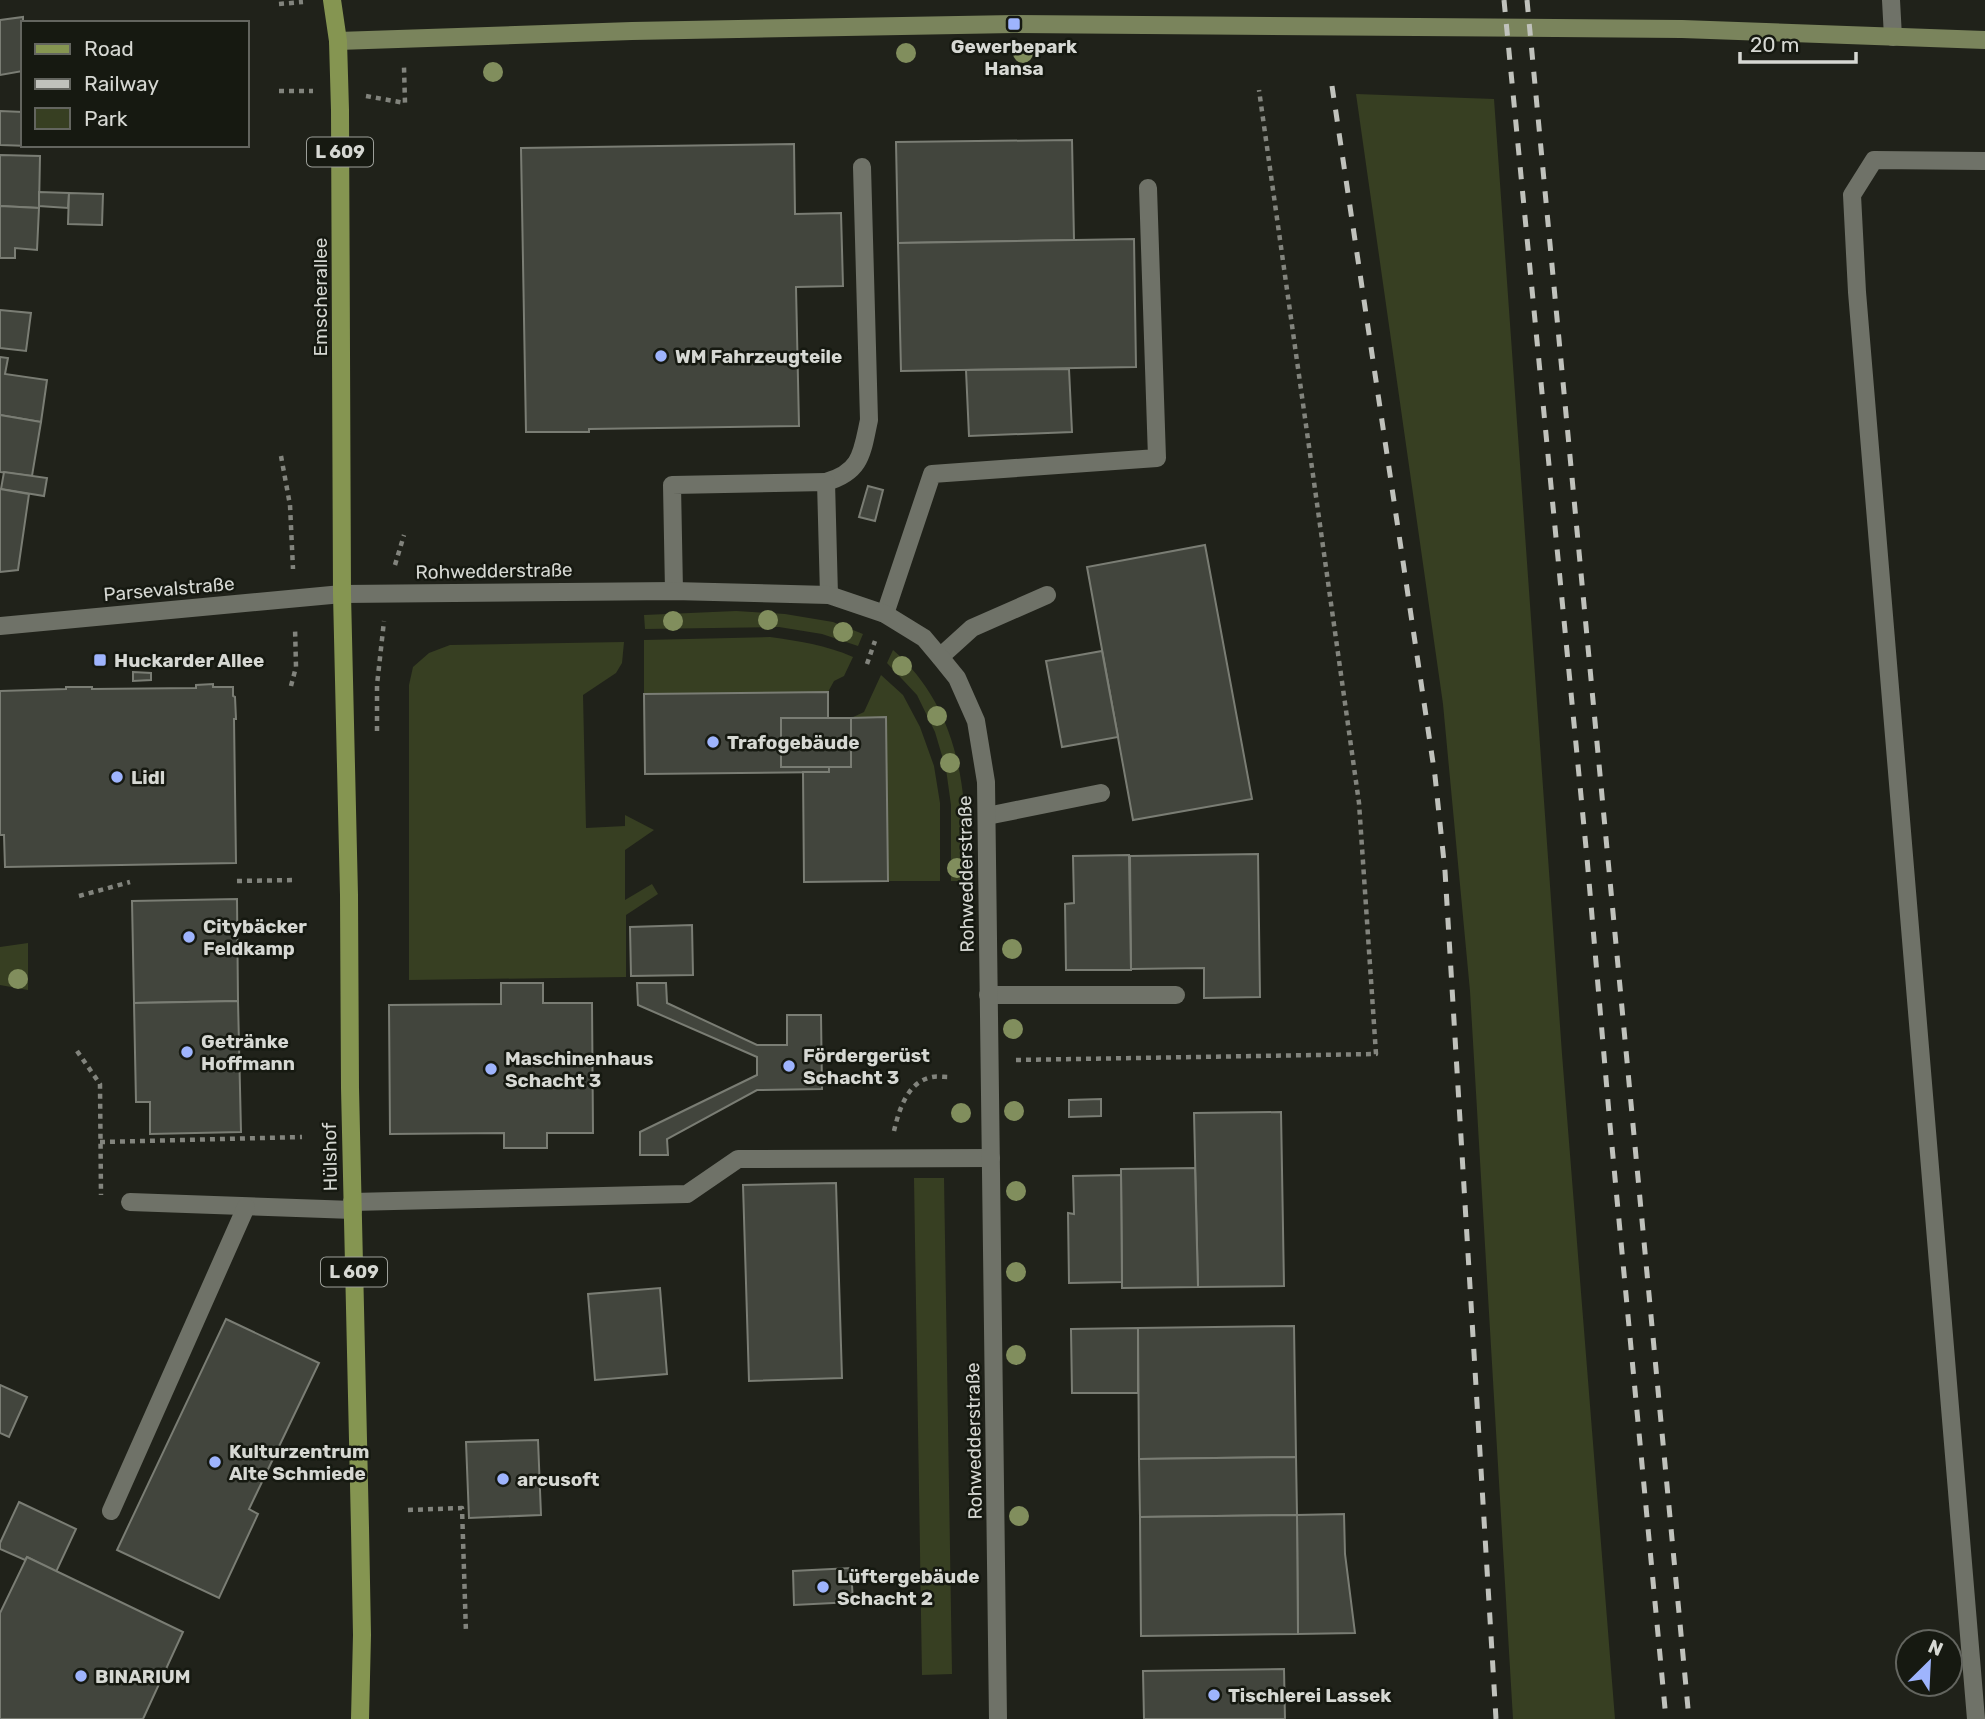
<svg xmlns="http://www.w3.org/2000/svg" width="1985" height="1719" font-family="Rubik,sans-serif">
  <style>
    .green { fill: #373f22 }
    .building { fill: #42453d; stroke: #7a7d74; stroke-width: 2 }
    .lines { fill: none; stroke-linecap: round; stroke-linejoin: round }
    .path { stroke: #82847d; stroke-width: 4.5; stroke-dasharray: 5 5; stroke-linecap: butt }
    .lane { stroke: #6f7268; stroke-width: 18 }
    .street { stroke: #6f7268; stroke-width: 18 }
    .secondary { stroke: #7a845c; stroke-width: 18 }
    .primary { stroke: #859551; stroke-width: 18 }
    .rail { stroke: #c0c2bc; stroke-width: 5; stroke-dasharray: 12 12; stroke-linecap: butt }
    .tree { fill: #818e5d }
    .poi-dot { fill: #9eb4fd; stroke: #161911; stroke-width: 2.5 }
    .labels { text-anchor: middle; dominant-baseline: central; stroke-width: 5; stroke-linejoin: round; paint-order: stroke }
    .shield { fill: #161911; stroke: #9c9f99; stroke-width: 2 }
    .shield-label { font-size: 18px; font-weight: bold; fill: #d6d8d3 }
    .poi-label { font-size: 19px; font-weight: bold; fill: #d6d8d3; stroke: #161911; text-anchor: start }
    .street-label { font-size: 19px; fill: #d6d8d3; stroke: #161911 }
  </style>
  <rect width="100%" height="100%" fill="#20221a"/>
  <g class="green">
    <path d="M1356 94 1494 99 1562 1054 1615 1719H1513L1470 991 1443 704Z"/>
    <path d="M736 611 785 614 833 622 863 634 858 646 822 634 779 627 645 629 644 615Z"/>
    <path d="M770 637C799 641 826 645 853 657L844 676 834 681 828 692 644 694V640Z"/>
    <path d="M624 642 622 663 616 673 583 695 586 828 625 826V815L654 830 625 850V900L652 884 658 894 626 915V977L409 980V685L413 667 429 653 450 645Z"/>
    <path d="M893 650C939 690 959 745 964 805 966 830 964 856 963 881H951V805L946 769 935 732 917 695 887 663Z"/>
    <path d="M881 675 903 695 920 727 934 766 940 803V881H888L886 718H851L864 712Z"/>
    <path d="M28 943V990L0 985V947Z"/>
    <path d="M914 1178H944L952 1674 922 1675Z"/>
  </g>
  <g class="building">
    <path d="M23 17V71L0 75V20Z"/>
    <path d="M0 111 23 112V145L30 146 0 145Z"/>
    <path d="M1072 140 1074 240 898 243 896 142Z"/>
    <path d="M794 144 795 214 841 213 843 286 796 287 799 426 589 429V432H526L521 148Z"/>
    <path d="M0 155 40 156 39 208 0 206Z"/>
    <path d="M39 192 69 193 68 208 39 206Z"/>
    <path d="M69 193 103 194 102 225 68 224Z"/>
    <path d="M0 206 39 208 37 250 15 248V258H0Z"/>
    <path d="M1134 239 1136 367 901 371 898 243Z"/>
    <path d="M0 310 31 313 26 351 0 348Z"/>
    <path d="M0 357 8 358 5 374 47 380 41 422 0 415Z"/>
    <path d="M1069 369 1072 432 969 436 966 370Z"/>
    <path d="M0 415 41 422 32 476 0 472Z"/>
    <path d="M4 472 47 478 44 496 1 489Z"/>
    <path d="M868 486 883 490 875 521 859 517Z"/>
    <path d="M0 489 29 494 18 570 0 572Z"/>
    <path d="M1205 545 1252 799 1133 820 1087 567Z"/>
    <path d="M1102 651 1118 737 1062 747 1046 661Z"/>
    <path d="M133 672 151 673V680L133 681Z"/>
    <path d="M213 684V687H233V696L235 697 236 719H234L236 863 5 867 4 835H0V691L66 689V687H92V689L196 688V685Z"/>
    <path d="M828 692V718H781V767H829V772L645 774 644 694Z"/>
    <path d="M886 717 888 881 804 882 803 772H829V767H851V718Z"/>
    <rect x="781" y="718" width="70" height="49"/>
    <path d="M1258 854 1260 997 1204 998V968L1131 969 1130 856Z"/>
    <path d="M1129 855 1131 970H1066L1065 904 1074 903 1073 856Z"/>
    <path d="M237 899 238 1001 134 1003 132 901Z"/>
    <path d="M692 925 693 975 631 976 630 927Z"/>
    <path d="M501 983H543V1003H592L593 1133H547V1148H504V1133L390 1134 389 1005 501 1004Z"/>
    <path d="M637 983H666L667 1003 757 1045H787V1015H821L822 1089 757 1090 667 1139 668 1155H640V1132L757 1075V1057L638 1005Z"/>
    <path d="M238 1001 241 1132 150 1134V1102H136L134 1003Z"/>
    <path d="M1101 1099V1116L1069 1117V1100Z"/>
    <path d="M1281 1112 1284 1286 1198 1287 1194 1113Z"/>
    <path d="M1195 1168 1198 1287 1122 1288 1121 1169Z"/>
    <path d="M1121 1175 1122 1282 1069 1283 1068 1213 1074 1214 1073 1176Z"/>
    <path d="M836 1183 842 1378 749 1381 743 1185Z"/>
    <path d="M660 1288 667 1374 595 1380 588 1294Z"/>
    <path d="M226 1319 319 1363 249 1509 258 1514 219 1598 117 1550Z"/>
    <path d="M1294 1326 1296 1457 1139 1459 1138 1328Z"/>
    <path d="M1138 1328V1393H1072L1071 1329Z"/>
    <path d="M0 1385 27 1397 9 1437 0 1433Z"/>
    <path d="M538 1440 541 1515 469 1518 466 1442Z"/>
    <path d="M1296 1457 1297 1515 1140 1517 1139 1459Z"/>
    <path d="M19 1502 76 1529 56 1572 27 1557 25 1560 0 1549V1543Z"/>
    <path d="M1344 1514 1345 1554 1355 1633 1298 1634 1297 1515Z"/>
    <path d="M1297 1515 1298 1634 1141 1636 1140 1517Z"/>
    <path d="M27 1557 183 1632 143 1719H0V1613Z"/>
    <path d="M851 1568 853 1602 794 1605 793 1571Z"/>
    <path d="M1284 1669 1285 1719H1144L1143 1671Z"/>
  </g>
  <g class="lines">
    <g class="path">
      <path d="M279 4 303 2"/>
      <path d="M279 91H313"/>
      <path d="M366 96 405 103 404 67"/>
      <path d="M281 456 290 505 293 569"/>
      <path d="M395 565 404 535"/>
      <path d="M867 664 875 641"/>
      <path d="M291 686 296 667 295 627"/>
      <path d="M377 731V685L384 621"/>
      <path d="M237 881 295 880"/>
      <path d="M79 896 130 882"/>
      <path d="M77 1051 100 1084 101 1195"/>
      <path d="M1016 1060 1376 1054 1359 803 1259 90"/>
      <path d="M894 1131C899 1110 907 1082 932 1077 937 1076 944 1077 949 1077"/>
      <path d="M100 1142 302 1137"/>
      <path d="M408 1510 462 1508 466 1633"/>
    </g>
    <g class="lane">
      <path d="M1891 0 1893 37"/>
      <path d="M826 482C862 472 862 452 869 420L862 167"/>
      <path d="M674 591 672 485 826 482 829 595"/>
      <path d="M885 614 932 474 1157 458 1148 188"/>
      <path d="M940 657 972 628 1047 595"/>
      <path d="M987 816 1101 793"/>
      <path d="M988 995H1176"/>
      <path d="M130 1202 353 1210"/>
      <path d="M352 1202 687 1194 738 1159 991 1158"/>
      <path d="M111 1511 246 1207"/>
      <path d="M1976 1719 1857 292 1852 195 1874 160 1985 161"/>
    </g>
    <path class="street" d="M0 626 342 594 674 591 829 595 885 614 924 638 940 657 957 678 976 721 986 782 998 1719"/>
    <path class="secondary" d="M338 41 632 31 1014 24 1682 29 1985 40"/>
    <path class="primary" d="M332 0 338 41 340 110 342 594 349 895 350 1088 360 1528 362 1635 360 1719"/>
    <g class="rail">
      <path d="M1504 0 1587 858 1610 1125 1666 1719"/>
      <path d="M1527 0 1689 1719"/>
      <path d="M1332 86 1435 776 1445 871 1496 1719"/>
    </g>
  </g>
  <g class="tree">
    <circle cx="906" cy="53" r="10"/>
    <circle cx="1023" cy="53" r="10"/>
    <circle cx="493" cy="72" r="10"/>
    <circle cx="768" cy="620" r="10"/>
    <circle cx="673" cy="621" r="10"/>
    <circle cx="843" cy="632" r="10"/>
    <circle cx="902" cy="666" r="10"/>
    <circle cx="937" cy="716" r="10"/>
    <circle cx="950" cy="763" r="10"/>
    <circle cx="957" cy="868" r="10"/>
    <circle cx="1012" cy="949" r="10"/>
    <circle cx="18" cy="979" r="10"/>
    <circle cx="1013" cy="1029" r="10"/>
    <circle cx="1014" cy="1111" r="10"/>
    <circle cx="961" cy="1113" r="10"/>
    <circle cx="1016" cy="1191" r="10"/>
    <circle cx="1016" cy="1272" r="10"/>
    <circle cx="1016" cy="1355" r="10"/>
    <circle cx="1019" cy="1516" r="10"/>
  </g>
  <g class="poi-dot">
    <rect x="1007" y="17" width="14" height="14" rx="3.5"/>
    <circle cx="661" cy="356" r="7"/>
    <rect x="93" y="653" width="14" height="14" rx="3.5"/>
    <circle cx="713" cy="742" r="7"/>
    <circle cx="117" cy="777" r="7"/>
    <circle cx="189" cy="937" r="7"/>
    <circle cx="187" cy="1052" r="7"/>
    <circle cx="789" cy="1066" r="7"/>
    <circle cx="491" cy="1069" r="7"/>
    <circle cx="215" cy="1462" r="7"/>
    <circle cx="503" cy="1479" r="7"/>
    <circle cx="823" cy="1587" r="7"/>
    <circle cx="81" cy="1676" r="7"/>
    <circle cx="1214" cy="1695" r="7"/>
  </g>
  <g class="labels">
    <g class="shield">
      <rect x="307" y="137.5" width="66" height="29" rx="5"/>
      <rect x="321" y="1257.5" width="66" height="29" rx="5"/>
    </g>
    <g class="shield-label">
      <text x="340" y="152">L 609</text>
      <text x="354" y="1272">L 609</text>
    </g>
    <g class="poi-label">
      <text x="1014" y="46" text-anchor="middle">Gewerbepark<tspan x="1014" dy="22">Hansa</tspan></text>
      <text x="675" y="356">WM Fahrzeugteile</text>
      <text x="114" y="660">Huckarder Allee</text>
      <text x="727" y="742">Trafogebäude</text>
      <text x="131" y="777">Lidl</text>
      <text x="203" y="926">Citybäcker<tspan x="203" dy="22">Feldkamp</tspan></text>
      <text x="201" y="1041">Getränke<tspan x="201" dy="22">Hoffmann</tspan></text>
      <text x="803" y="1055">Fördergerüst<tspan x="803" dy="22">Schacht 3</tspan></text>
      <text x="505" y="1058">Maschinenhaus<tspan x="505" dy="22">Schacht 3</tspan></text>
      <text x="229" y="1451">Kulturzentrum<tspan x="229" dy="22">Alte Schmiede</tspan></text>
      <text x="517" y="1479">arcusoft</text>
      <text x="837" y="1576">Lüftergebäude<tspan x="837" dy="22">Schacht 2</tspan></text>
      <text x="95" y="1676">BINARIUM</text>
      <text x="1228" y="1695">Tischlerei Lassek</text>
    </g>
    <g class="street-label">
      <text transform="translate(320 297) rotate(-90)">Emscherallee</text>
      <text transform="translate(494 571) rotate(-1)">Rohwedderstraße</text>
      <text transform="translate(169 589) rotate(-5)">Parsevalstraße</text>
      <text transform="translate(966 874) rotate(-91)">Rohwedderstraße</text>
      <text transform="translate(330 1157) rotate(-91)">Hülshof</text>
      <text transform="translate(974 1441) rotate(-91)">Rohwedderstraße</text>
    </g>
  </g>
  <rect x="21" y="21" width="228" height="126" fill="#161911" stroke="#63655f" stroke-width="2"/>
  <rect x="35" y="44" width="35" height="10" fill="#859551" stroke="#63655f" stroke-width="2"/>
  <text x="84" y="56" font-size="21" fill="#d6d8d3">Road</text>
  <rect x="35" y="79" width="35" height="10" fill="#c0c2bc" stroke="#63655f" stroke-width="2"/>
  <text x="84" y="91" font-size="21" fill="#d6d8d3">Railway</text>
  <rect x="35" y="108" width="35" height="21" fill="#373f22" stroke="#63655f" stroke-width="2"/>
  <text x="84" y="126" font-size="21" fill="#d6d8d3">Park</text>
  <g transform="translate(1929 1663) rotate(24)"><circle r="33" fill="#161911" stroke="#63655f" stroke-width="2"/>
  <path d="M0-5L12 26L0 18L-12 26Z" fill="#9eb4fd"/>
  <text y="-10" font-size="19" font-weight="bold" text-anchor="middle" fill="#d6d8d3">N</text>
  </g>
  <path d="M1740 52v10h116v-10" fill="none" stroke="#d6d8d3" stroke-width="3.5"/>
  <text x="1750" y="52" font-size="21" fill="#d6d8d3" stroke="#161911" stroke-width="5" paint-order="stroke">20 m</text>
</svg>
